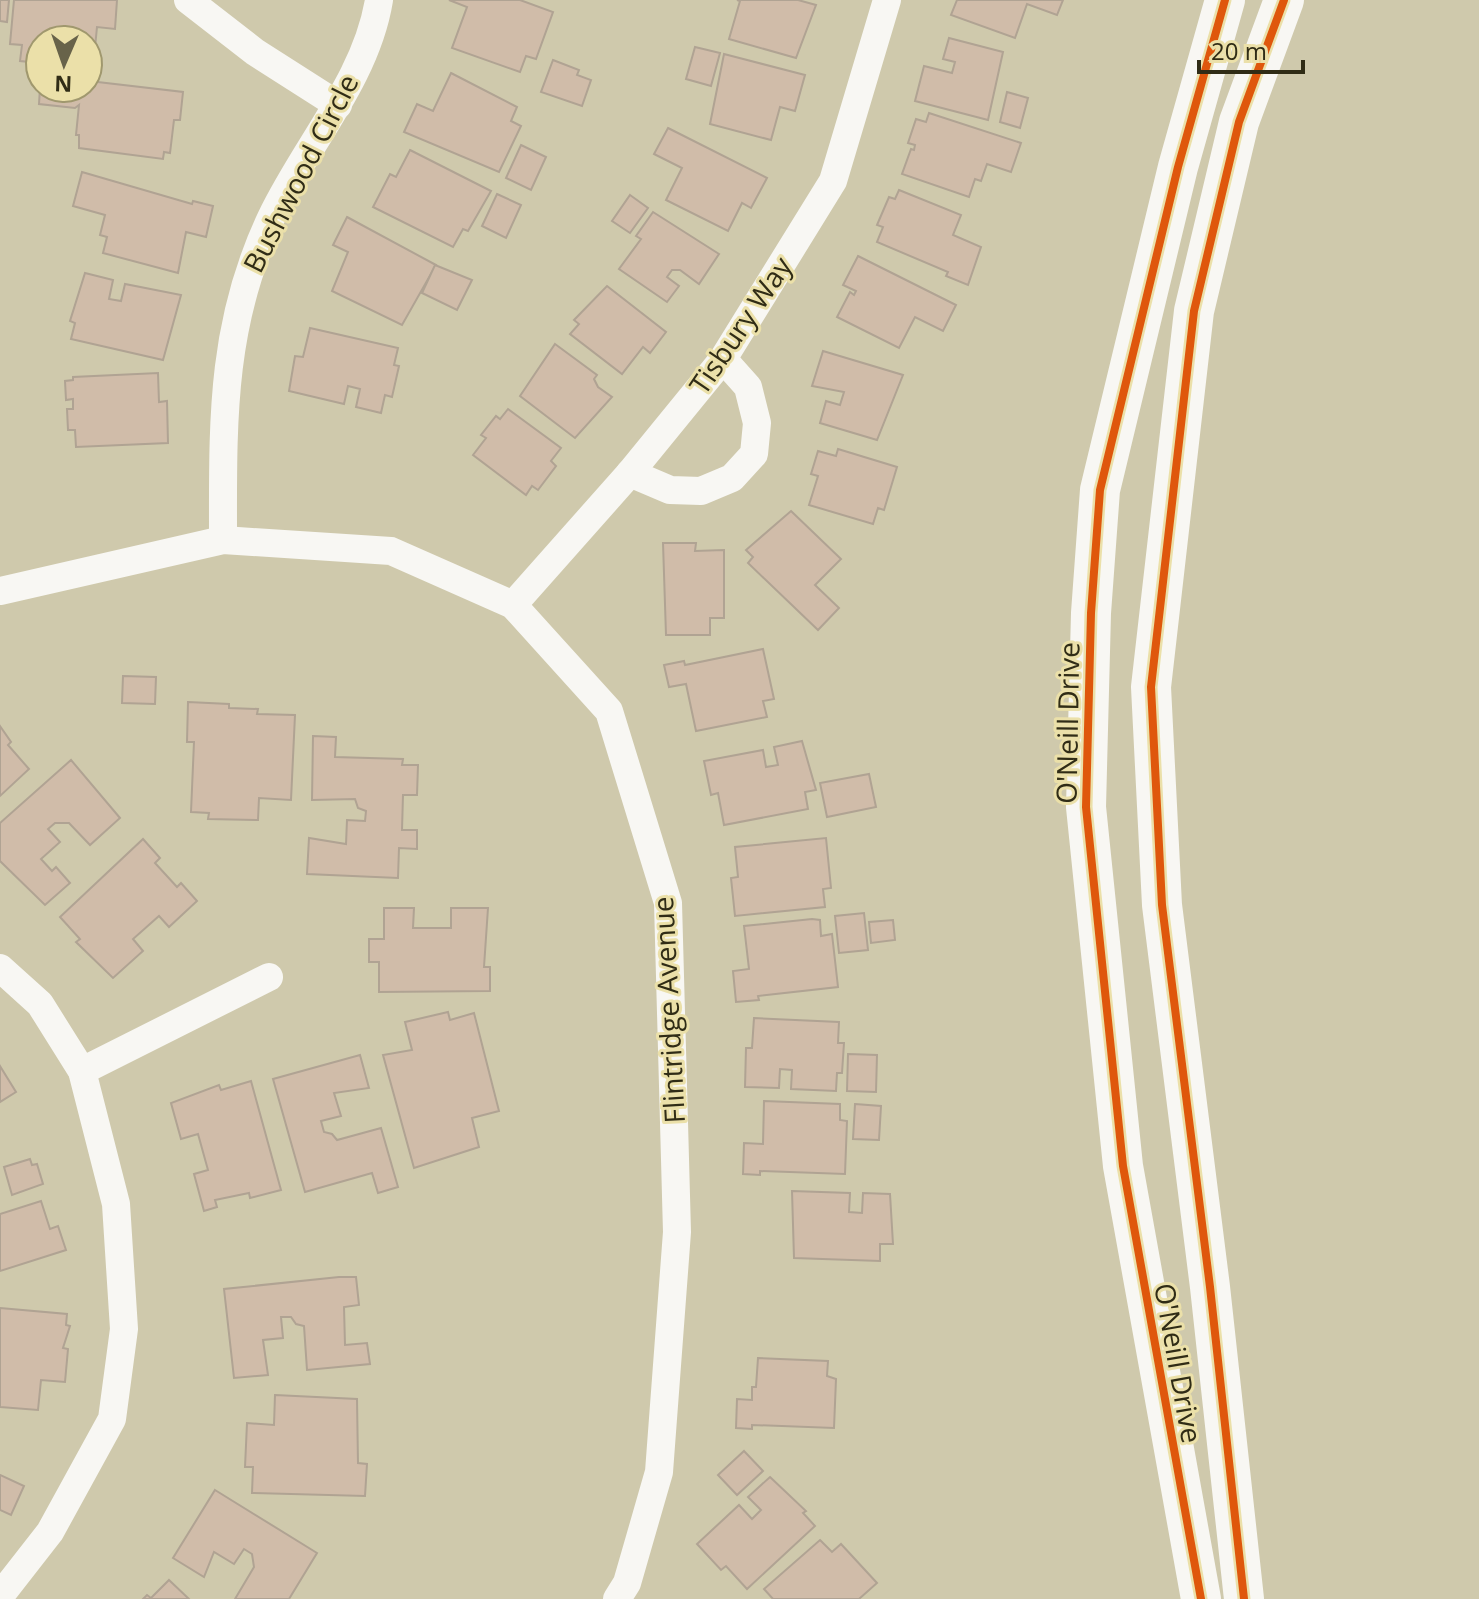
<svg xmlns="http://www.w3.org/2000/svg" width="1479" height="1599" font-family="'Open Sans',sans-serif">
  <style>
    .building { fill: #d0bca9; stroke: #b0a393; stroke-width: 2 }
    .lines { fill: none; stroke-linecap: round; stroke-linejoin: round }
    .street { stroke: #f8f7f3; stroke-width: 28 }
    .secondary { stroke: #f8f7f3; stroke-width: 40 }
    .cycleway-casing { stroke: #ebe0a9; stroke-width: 13 }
    .cycleway { stroke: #df570c; stroke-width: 8 }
    .labels { text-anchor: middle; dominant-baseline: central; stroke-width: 6; stroke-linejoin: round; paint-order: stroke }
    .street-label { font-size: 28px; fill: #302c16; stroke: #ebe0a9 }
  </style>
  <rect width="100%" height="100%" fill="#cfc9ac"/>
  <g class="building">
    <path d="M0 0H9L7 22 0 21Z"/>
    <path d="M14 0H117L115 29 97 27 93 68H88V40H40V63L20 61 22 45 10 44Z"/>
    <path d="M520 0 553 12 536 59 526 56 520 72 452 48 467 7 449 0Z"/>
    <path d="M737 0H798L816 5 796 58 729 39 740 1Z"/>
    <path d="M957 0H1063L1057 15 1027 4 1015 38 951 15Z"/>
    <path d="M949 38 1003 52 988 120 915 101 924 66 952 73 955 62 943 59Z"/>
    <path d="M695 47 720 53 711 86 686 79Z"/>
    <path d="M724 54 805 75 795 111 780 107 771 140 710 124Z"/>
    <path d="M553 60 579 70 577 75 591 80 582 106 541 92Z"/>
    <path d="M451 73 517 107 511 121 521 126 499 172 404 132 417 104 433 111Z"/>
    <path d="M89 81 183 92 180 120H174L170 153 164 152 163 159 79 148V135H76L79 105 75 108 39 104 40 88H88Z"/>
    <path d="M1007 92 1028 98 1020 128 1000 122Z"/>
    <path d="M929 113 1021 143 1011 172 987 164 981 181 975 179 969 197 902 174 911 149 914 150 915 145 908 143 916 119 926 122Z"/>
    <path d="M668 128 767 178 751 208 742 203 728 231 666 200 682 168 654 154Z"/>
    <path d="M521 145 546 157 531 190 506 178Z"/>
    <path d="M410 150 491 191 468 231 463 229 453 247 373 207 390 174 396 177Z"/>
    <path d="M82 172 192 204 193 201 213 206 206 237 186 232 178 273 103 253 107 237 100 235 105 215 73 206Z"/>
    <path d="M899 190 961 215 953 235 981 247 968 285 946 276 948 272 877 242 883 227 877 225 889 197 895 199Z"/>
    <path d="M497 194 521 205 506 238 482 226Z"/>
    <path d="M630 195 648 208 630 233 612 221Z"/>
    <path d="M653 212 719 254 699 284 680 270H672L667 277 679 286 667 302 619 269 641 239 636 236Z"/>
    <path d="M347 217 436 265 402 325 332 291 348 252 333 245Z"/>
    <path d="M858 256 956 305 943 331 915 317 899 348 837 317 850 292 854 295 856 291 843 285Z"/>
    <path d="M435 265 472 280 457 310 422 293Z"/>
    <path d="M85 273 113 280 109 299 121 301 125 284 181 295 163 360 71 339 75 323 70 321Z"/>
    <path d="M607 286 666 332 650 353 643 347 622 374 570 334 579 324 574 320Z"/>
    <path d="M310 328 398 348 394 365 399 366 392 397 385 395 381 413 356 407 360 389 348 386 344 404 289 391 295 356 303 357Z"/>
    <path d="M555 344 597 375 594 379 598 387 612 397 575 438 520 396Z"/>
    <path d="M823 351 903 375 877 440 820 423 826 401 840 405 844 392 812 386Z"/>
    <path d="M158 373 159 402 167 401 168 443 76 447 75 430H68L67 409H73V399L66 400 65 381 73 380V377Z"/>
    <path d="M508 409 561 448 551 461 556 466 538 490 532 486 526 495 473 455 486 438 481 435 496 416 500 419Z"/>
    <path d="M838 449 897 467 884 510 878 508 873 524 809 505 818 476 811 474 818 451 836 456Z"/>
    <path d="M791 511 841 559 815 585 839 608 818 630 748 563 753 557 746 550Z"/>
    <path d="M663 543H696L695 551 724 550V618H710V635H666Z"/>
    <path d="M763 649 774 699 763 701 767 717 696 731 686 684 669 687 664 665 684 661 685 665Z"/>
    <path d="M123 676 156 677 155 704 122 703Z"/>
    <path d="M188 702 229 704V708L258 709 257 714 295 715 291 800 259 798 258 820 208 819 209 813 191 812 194 742H187Z"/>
    <path d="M0 726 11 742 8 745 29 769 0 796Z"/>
    <path d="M313 736 336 737 335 757 403 759 402 765H418L417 795H403L402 830H417V849L399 848 398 878 307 874 309 838 346 844 347 820 365 821 366 811 358 808 355 799 312 800Z"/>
    <path d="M802 741 816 790 805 792 808 809 724 825 718 793 711 795 704 761 763 750 766 767 778 765 774 747Z"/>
    <path d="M71 760 120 818 90 845 69 823H55L48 829 60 842 41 859 52 871 56 867 70 883 45 905 0 861V823Z"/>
    <path d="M869 774 876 807 827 817 820 783Z"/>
    <path d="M826 838 831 888 823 889 825 907 735 916 731 878 738 877 735 847Z"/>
    <path d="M143 839 160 858 155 863 177 887 181 883 197 901 169 927 159 916 133 939 143 951 113 978 76 942 80 939 60 917Z"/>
    <path d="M384 908H414L413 928H451V908H488L484 967H490V991L379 992V962H369V939H384Z"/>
    <path d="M864 913 868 950 839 953 835 916Z"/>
    <path d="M812 919 820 920 821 936 832 934 838 987 758 996 759 1000 736 1002 733 971 749 969 744 926Z"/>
    <path d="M893 920 895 940 871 943 869 922Z"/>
    <path d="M448 1012 450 1020 474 1013 499 1111 472 1118 479 1147 414 1168 383 1055 412 1050 405 1022Z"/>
    <path d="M754 1018 839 1022 838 1043H844L842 1073H837L836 1091 791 1089 792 1070 780 1069 779 1088 745 1087 746 1048H752Z"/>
    <path d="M848 1054 877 1055 876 1092 847 1091Z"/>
    <path d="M360 1055 369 1088 334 1093 341 1116 321 1121 324 1132 332 1134 337 1140 381 1128 398 1187 378 1193 372 1173 305 1192 273 1079Z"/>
    <path d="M0 1066 16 1092 0 1102Z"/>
    <path d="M251 1081 281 1190 250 1198 249 1193 215 1200 217 1207 204 1211 194 1174 208 1170 198 1134 181 1139 171 1103 219 1085 221 1090Z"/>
    <path d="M764 1101 840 1104V1120L847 1121 845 1174 760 1171V1175L743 1174 744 1143 763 1144Z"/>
    <path d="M855 1104 881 1106 879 1140 853 1139Z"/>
    <path d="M30 1159 32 1165 37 1164 43 1184 12 1195 4 1167Z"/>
    <path d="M792 1191 850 1193 849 1212 862 1213 863 1193 890 1194 893 1244H880V1261L794 1258Z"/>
    <path d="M41 1201 50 1229 58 1226 66 1250 0 1271V1214Z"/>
    <path d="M339 1277H356L359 1305 344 1307 345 1345 367 1343 370 1364 307 1370 304 1326 296 1324 291 1317H281L283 1338 263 1340 268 1375 234 1378 224 1289Z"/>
    <path d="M0 1308 67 1314 66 1325 70 1326 63 1348 68 1349 65 1382 41 1380 38 1410 0 1407Z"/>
    <path d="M758 1358 828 1361 827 1376 836 1379 834 1428 752 1425V1429L736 1428 737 1399 752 1400V1387H756Z"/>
    <path d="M275 1395 357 1399 358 1463 367 1464 365 1496 252 1493 253 1467H245L247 1423 274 1425Z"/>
    <path d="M744 1451 763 1471 737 1495 718 1475Z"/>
    <path d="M0 1475 24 1486 11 1515 0 1510Z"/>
    <path d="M770 1477 806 1511 803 1513 815 1526 747 1589 726 1566 721 1570 697 1544 739 1505 752 1519 761 1510 748 1497Z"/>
    <path d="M215 1490 317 1553 289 1599H235L254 1567 252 1554 244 1549 234 1564 214 1552 204 1577 173 1558Z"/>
    <path d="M820 1540 832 1552 841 1544 877 1583 859 1599H773L764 1589Z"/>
    <path d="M169 1580 189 1599H143L147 1595 151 1598Z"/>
  </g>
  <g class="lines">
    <g class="street">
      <path d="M188 0 255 52 338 105"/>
      <path d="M630 473 670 490 701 491 732 478 754 454 757 423 748 387 723 359"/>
      <path d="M223 540C223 424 220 326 271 218 305 146 366 80 379 0"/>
      <path d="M0 591 223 540 391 551 513 605 609 711 668 903 677 1232 659 1472 627 1583 617 1599"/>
      <path d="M513 605 630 473 723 359 833 181 887 0"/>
      <path d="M0 968 40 1004 82 1071 116 1204 124 1329 112 1419 50 1532 0 1596"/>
      <path d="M82 1071 269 977"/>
    </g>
    <g class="secondary">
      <path d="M1201 1599 1123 1166 1086 807 1091 613 1100 490 1178 167 1225 0"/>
      <path d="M1244 1599 1210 1287 1162 905 1151 687 1194 311 1239 122 1284 0"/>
    </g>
    <defs>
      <g id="cycleway">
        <path d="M1201 1599 1123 1166 1086 807 1091 613 1100 490 1178 167 1225 0"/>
        <path d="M1244 1599 1210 1287 1162 905 1151 687 1194 311 1239 122 1284 0"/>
      </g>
    </defs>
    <use href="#cycleway" class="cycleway-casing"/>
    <use href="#cycleway" class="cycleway"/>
  </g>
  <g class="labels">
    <g class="street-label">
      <text transform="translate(300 173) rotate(-63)">Bushwood Circle</text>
      <text transform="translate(740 325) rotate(-56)">Tisbury Way</text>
      <text transform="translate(1067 723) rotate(-89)">O'Neill Drive</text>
      <text transform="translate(668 1010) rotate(-93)">Flintridge Avenue</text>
      <text transform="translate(1179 1363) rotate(80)">O'Neill Drive</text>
    </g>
  </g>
  <g transform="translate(64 64) rotate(182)"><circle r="38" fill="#ebe0a9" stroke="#a0986e" stroke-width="2"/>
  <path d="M0-6L14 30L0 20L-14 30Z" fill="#68634a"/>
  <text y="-12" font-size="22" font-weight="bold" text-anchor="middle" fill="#302c16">N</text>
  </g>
  <path d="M1199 60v12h104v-12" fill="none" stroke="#302c16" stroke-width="4"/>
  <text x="1211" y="60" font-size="24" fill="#302c16" stroke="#ebe0a9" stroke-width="6" paint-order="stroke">20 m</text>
</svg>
